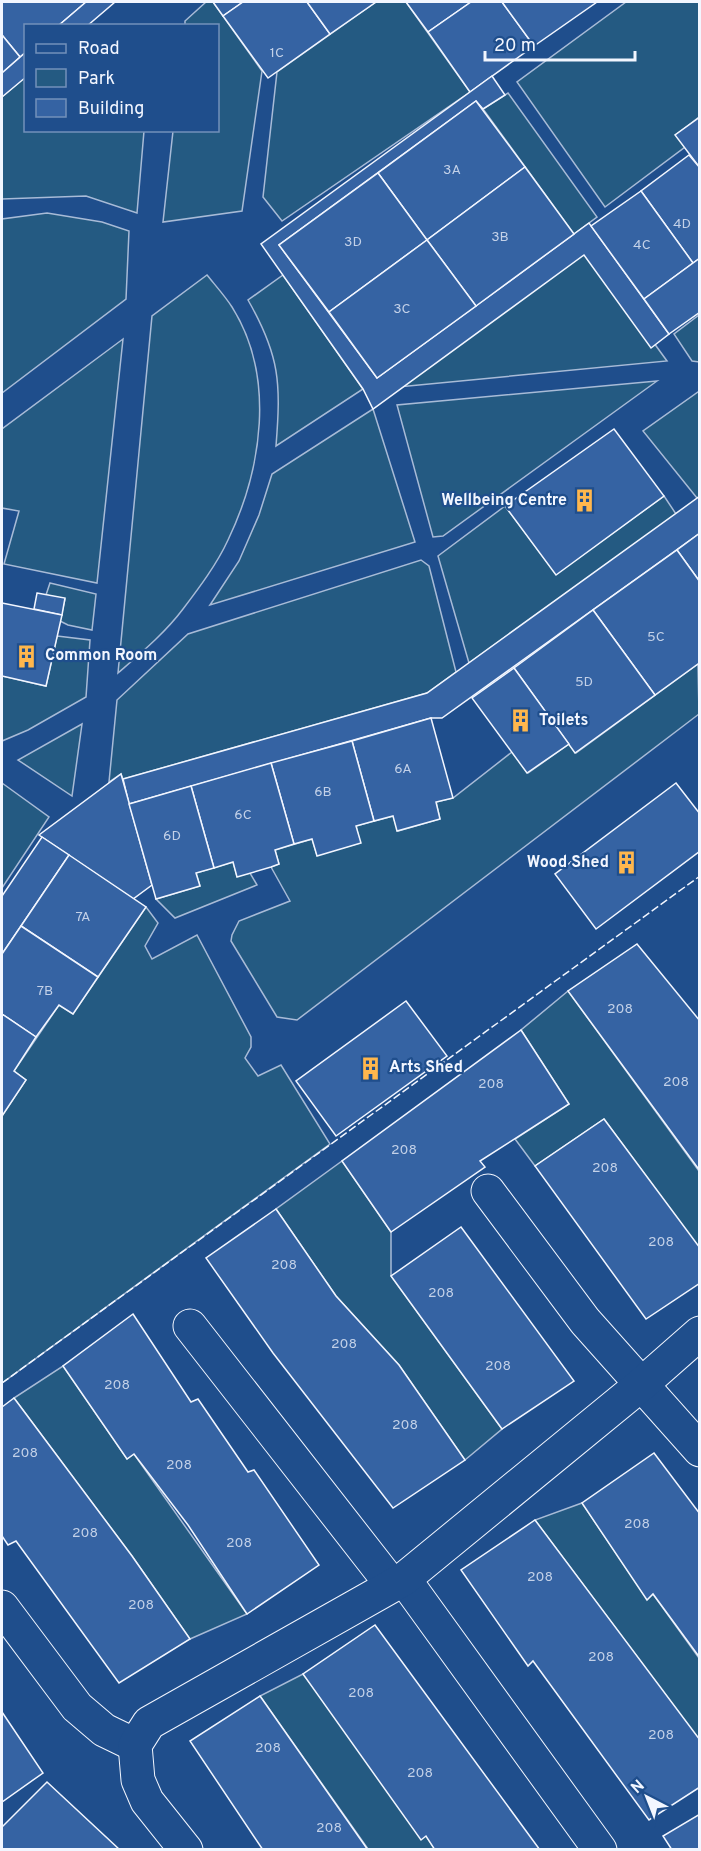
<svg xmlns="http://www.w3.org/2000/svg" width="701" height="1851" font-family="Overpass,sans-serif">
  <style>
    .green { fill: #245a82; stroke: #a8bbd7; stroke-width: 1.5 }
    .building { fill: #3563a3; stroke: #f2f6ff; stroke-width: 1.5 }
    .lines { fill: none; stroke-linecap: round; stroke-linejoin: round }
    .minor-casing { stroke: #f2f6ff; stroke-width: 35 }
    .minor { stroke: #1f4e8c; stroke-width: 33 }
    .fence { stroke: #f2f6ff; stroke-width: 1.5; stroke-dasharray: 8 3; stroke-linecap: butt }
    .labels { text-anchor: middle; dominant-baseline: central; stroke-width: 4.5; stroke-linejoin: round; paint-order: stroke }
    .number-label { font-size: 14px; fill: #c3d1e8 }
    .poi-label { font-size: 16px; font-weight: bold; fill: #f2f6ff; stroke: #1f4e8c; text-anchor: start }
  </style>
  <rect width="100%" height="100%" fill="#1f4e8c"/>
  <g class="green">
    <path d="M206 2H213L262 71 242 211 163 222 173 131 218 130V26L185 25V21Z"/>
    <path d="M376 2H406L470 92 282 221 263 197 277 72Z"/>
    <path d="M626 2H699V117L676 135 685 147 605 207 517 82Z"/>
    <path d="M25 77 26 130 144 131 137 213 86 196 2 199V97Z"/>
    <path d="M508 93 597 217 574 234 483 109Z"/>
    <path d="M47 213 102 222 129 231 126 299 2 393V219Z"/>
    <path d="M585 248 667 361 398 387Z"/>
    <path d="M207 275C215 285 225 296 232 307 276 377 262 469 228 540 217 564 199 588 183 609 165 633 141 653 118 673L152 316Z"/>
    <path d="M283 275 363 389 276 446C281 383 280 356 248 300Z"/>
    <path d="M699 315V362L692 361 674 334Z"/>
    <path d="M123 339 97 583 4 564 19 511 2 508V429Z"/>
    <path d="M657 381 443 536 433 537 397 405Z"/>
    <path d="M698 392 700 394V496L697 498 643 431Z"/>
    <path d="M373 409 415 542 210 605 239 561 259 515 272 474Z"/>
    <path d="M664 496 676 514 469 663 438 556 505 506 556 574Z"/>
    <path d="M421 560 429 566 456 672 427 693 123 779 121 774 109 782 117 700 188 634Z"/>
    <path d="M50 583 96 594 92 630 68 625 60 621 65 599 46 595Z"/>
    <path d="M57 636 90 640 86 697 28 730 2 741V676L46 686Z"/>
    <path d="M698 664 699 714 297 1020 277 1017 231 941 232 935 239 921 290 901 271 867 279 864 275 850 312 839 317 855 360 843 356 826 393 816 398 831 440 819 436 802 453 798 512 752 528 773 569 744 576 753Z"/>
    <path d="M82 724 72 796 18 760Z"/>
    <path d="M2 783 49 817 2 888Z"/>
    <path d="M233 862 237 876 250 873 257 885 175 918 156 899 200 886 196 873Z"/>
    <path d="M146 907 158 923 145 946 152 959 197 935 251 1037V1047L245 1058 258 1076 281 1065 330 1144 2 1383V1116L26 1080 14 1071 59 1005 73 1014Z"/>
    <path d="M568 991 699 1171V1248L604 1119 535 1166 515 1139 569 1104 521 1030Z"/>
    <path d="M342 1161 391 1232V1276L502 1429 465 1460 399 1365 336 1296 276 1209Z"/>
    <path d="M63 1366 127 1459 134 1454 247 1614 190 1639 132 1556 14 1398Z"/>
    <path d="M582 1503 647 1599 653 1594 699 1658V1740L535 1520Z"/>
    <path d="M303 1674 426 1836 435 1849H368L260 1696Z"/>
  </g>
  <g class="building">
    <path d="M2 2H86L58 26H26V52L20 57 2 35Z"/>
    <path d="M86 2H115L87 26H58Z"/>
    <path d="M213 2H243L223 16Z"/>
    <path d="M243 2H307L330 34 268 78 223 16Z"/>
    <path d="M307 2H376L330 34Z"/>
    <path d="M406 2H471L428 32Z"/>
    <path d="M471 2H502L534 46 470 92 428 32Z"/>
    <path d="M502 2H597L534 46Z"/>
    <path d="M2 35 20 57 2 73Z"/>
    <path d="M26 52V77L2 97V73Z"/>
    <path d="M492 76 505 95 483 109 476 101 279 245 377 378 589 223 669 334 651 348 584 255 373 409 363 389 261 244Z"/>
    <path d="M476 101 525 167 427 240 378 173Z"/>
    <path d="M700 117V168L675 135Z"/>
    <path d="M689 155 700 168V258L693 263 641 191Z"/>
    <path d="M525 167 574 234 476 306 427 240Z"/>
    <path d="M378 173 427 240 329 312 279 245Z"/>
    <path d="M641 191 693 263 644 299 591 226Z"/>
    <path d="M427 240 476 306 377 378 329 312Z"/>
    <path d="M700 258V312L669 334 644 299Z"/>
    <path d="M614 429 664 496 556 575 505 506Z"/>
    <path d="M700 496V533L442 718H431L129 804 123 779 427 693Z"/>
    <path d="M700 533V582L677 550Z"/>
    <path d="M677 550 700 582V666L698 664 655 695 593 610Z"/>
    <path d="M37 593 65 598 62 615 34 609Z"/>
    <path d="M2 603 62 615 46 686 2 676Z"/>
    <path d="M593 610 655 695 575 753 514 668Z"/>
    <path d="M514 668 569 744 527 773 472 698Z"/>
    <path d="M431 718 453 798 436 802 440 819 397 831 393 816 374 821 352 741Z"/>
    <path d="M352 741 374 821 356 826 361 843 317 856 312 839 294 844 271 763Z"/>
    <path d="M271 763 294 844 275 850 279 864 271 867 237 877 233 862 214 868 191 786Z"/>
    <path d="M121 774 152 885 133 899 39 835Z"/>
    <path d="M676 783 700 814V851L596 929 555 874Z"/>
    <path d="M191 786 214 868 196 873 200 886 156 899 129 804Z"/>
    <path d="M42 837 69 855 2 954V896Z"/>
    <path d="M69 855 146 907 98 977 21 926Z"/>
    <path d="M21 926 98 977 73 1014 59 1005 36 1037 2 1014V954Z"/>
    <path d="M637 944 700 1021V1171L568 991Z"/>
    <path d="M406 1001 447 1056 336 1136 296 1081Z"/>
    <path d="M2 1014 36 1037 14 1071 26 1080 2 1116Z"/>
    <path d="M521 1030 569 1104 480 1161 485 1167 391 1232 342 1161Z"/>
    <path d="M604 1119 700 1248V1283L646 1319 535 1166Z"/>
    <path d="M276 1209 336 1296 399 1365 465 1460 393 1508 273 1353 206 1258Z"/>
    <path d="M461 1227 574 1381 502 1429 391 1276Z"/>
    <path d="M133 1314 191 1402 198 1399 248 1472 254 1470 319 1565 247 1614 188 1525 134 1454 127 1459 63 1366Z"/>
    <path d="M14 1398 132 1556 190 1639 119 1683 16 1541 8 1545 2 1536V1407Z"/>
    <path d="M654 1453 700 1514V1658L653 1594 647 1600 582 1503Z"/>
    <path d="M535 1520 700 1740V1787L649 1820 533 1661 528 1666 461 1570Z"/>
    <path d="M375 1625 540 1850H435L426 1836 421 1840 303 1674Z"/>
    <path d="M260 1696 368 1850H263L190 1741Z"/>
    <path d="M2 1712 43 1773 2 1802Z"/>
    <path d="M47 1782 120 1850H2V1827Z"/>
    <path d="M700 1814V1850H672L663 1836Z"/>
  </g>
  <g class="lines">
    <defs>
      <g id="minor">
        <path d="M488 1191 585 1321 700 1450"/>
        <path d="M190 1326 392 1585"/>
        <path d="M404 1579 600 1850"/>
        <path d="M2 1607 77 1707 104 1730 135 1745"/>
        <path d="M186 1850 147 1801 138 1780 135 1745 149 1723 404 1579 642 1384 700 1333"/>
      </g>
    </defs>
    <use href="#minor" class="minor-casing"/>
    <use href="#minor" class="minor"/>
    <path class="fence" d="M2 1383 700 876"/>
  </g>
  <defs>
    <symbol id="building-bare" viewBox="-9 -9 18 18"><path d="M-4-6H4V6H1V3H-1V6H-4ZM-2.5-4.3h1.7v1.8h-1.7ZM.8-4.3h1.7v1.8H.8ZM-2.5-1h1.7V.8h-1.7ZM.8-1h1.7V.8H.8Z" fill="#ffb74d" stroke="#1f4e8c" stroke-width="2.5" paint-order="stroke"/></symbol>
  </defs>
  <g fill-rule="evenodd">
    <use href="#building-bare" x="568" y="484" width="33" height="33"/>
    <use href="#building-bare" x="10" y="640" width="33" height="33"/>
    <use href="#building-bare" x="504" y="704" width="33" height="33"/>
    <use href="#building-bare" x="610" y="846" width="33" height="33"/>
    <use href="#building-bare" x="354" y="1052" width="33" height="33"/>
  </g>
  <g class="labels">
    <g class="number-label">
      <text x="277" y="53">1C</text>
      <text x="452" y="170">3A</text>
      <text x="682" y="224">4D</text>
      <text x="500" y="237">3B</text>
      <text x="353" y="242">3D</text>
      <text x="642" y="245">4C</text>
      <text x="402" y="309">3C</text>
      <text x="656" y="637">5C</text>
      <text x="584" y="682">5D</text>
      <text x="403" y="769">6A</text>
      <text x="323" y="792">6B</text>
      <text x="243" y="815">6C</text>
      <text x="172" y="836">6D</text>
      <text x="83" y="917">7A</text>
      <text x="45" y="991">7B</text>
      <text x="620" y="1009">208</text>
      <text x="676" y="1082">208</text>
      <text x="491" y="1084">208</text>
      <text x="404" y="1150">208</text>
      <text x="605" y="1168">208</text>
      <text x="661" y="1242">208</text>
      <text x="284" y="1265">208</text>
      <text x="441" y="1293">208</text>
      <text x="344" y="1344">208</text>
      <text x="498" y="1366">208</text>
      <text x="117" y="1385">208</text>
      <text x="405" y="1425">208</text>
      <text x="25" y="1453">208</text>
      <text x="179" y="1465">208</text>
      <text x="637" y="1524">208</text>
      <text x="85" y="1533">208</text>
      <text x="239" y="1543">208</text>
      <text x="540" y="1577">208</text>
      <text x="141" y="1605">208</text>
      <text x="601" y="1657">208</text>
      <text x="361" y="1693">208</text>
      <text x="661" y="1735">208</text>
      <text x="268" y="1748">208</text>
      <text x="420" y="1773">208</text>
      <text x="329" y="1828">208</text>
    </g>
    <g class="poi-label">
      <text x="567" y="501" text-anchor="end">Wellbeing Centre</text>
      <text x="45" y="656">Common Room</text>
      <text x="539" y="721">Toilets</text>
      <text x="609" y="863" text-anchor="end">Wood Shed</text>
      <text x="389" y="1068">Arts Shed</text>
    </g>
  </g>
  <rect width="701" height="1851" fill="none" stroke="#f2f6ff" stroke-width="6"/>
  <rect x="24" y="24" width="195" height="108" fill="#1f4e8c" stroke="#7391ba" stroke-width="1.5"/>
  <rect x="36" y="44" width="30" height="9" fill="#1f4e8c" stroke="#7391ba" stroke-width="1.5"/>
  <text x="78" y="54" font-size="18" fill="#f2f6ff">Road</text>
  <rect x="36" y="69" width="30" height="18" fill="#245a82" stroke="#7391ba" stroke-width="1.5"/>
  <text x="78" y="84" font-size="18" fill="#f2f6ff">Park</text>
  <rect x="36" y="99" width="30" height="18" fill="#3563a3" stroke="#7391ba" stroke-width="1.5"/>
  <text x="78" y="114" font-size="18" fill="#f2f6ff">Building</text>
  <g transform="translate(647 1797) rotate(318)" stroke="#1f4e8c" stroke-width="4.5" paint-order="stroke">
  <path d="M0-4.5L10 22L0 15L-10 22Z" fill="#f2f6ff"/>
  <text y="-9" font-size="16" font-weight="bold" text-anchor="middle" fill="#f2f6ff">N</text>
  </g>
  <path d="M485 51v9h150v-9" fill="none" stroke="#f2f6ff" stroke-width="3"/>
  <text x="494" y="51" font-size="18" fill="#f2f6ff" stroke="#1f4e8c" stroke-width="4.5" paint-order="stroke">20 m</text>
</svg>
